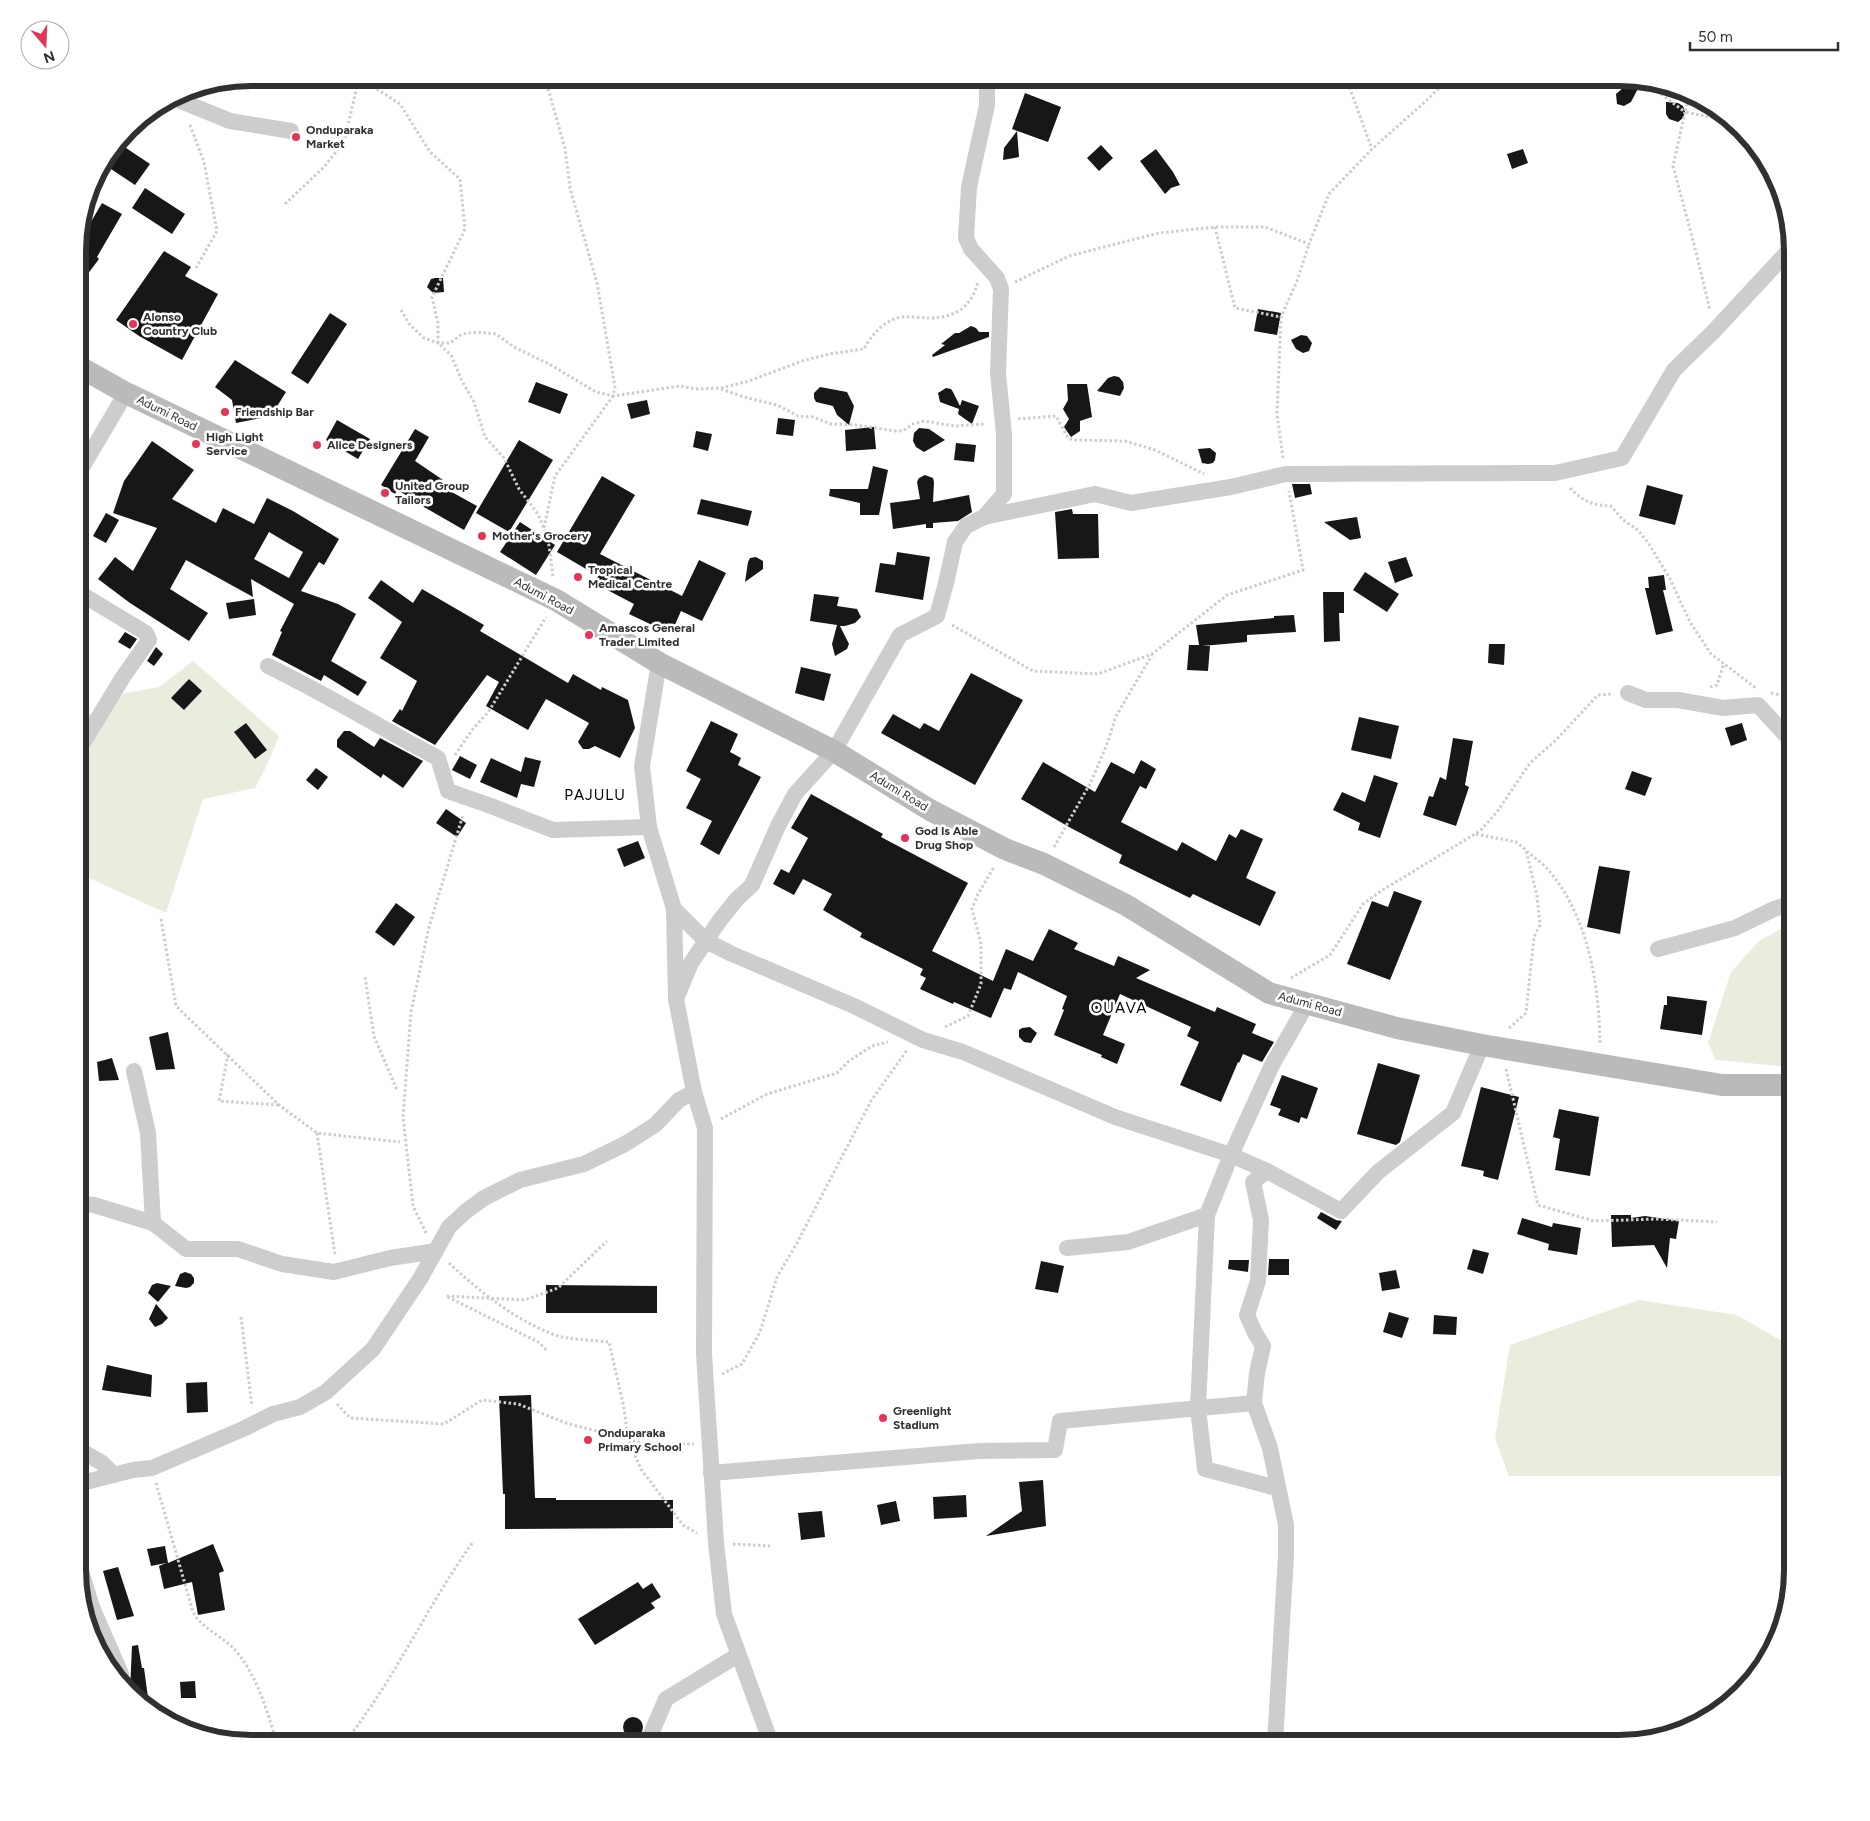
<svg xmlns="http://www.w3.org/2000/svg" width="1870" height="1821" font-family="Figtree,sans-serif">
  <style>
    .green { fill: #e8edde }
    .building { fill: #171717; fill-rule: evenodd }
    .lines { fill: none; stroke-linecap: round; stroke-linejoin: round }
    .path { stroke: #cdcdcd; stroke-width: 3; stroke-dasharray: 2.5 2.5; stroke-linecap: butt }
    .street { stroke: #cdcdcd; stroke-width: 16 }
    .secondary { stroke: #bababa; stroke-width: 22 }
    .poi-dot { fill: #e43559; stroke: #fff; stroke-width: 2 }
    .labels { text-anchor: middle; dominant-baseline: central; stroke-width: 5; stroke-linejoin: round; paint-order: stroke }
    .poi-label { font-size: 12px; font-weight: bold; fill: #303030; stroke: #fff; text-anchor: start }
    .street-label { font-size: 12px; fill: #303030; stroke: #fff }
    .quarter-label { font-size: 15px; letter-spacing: 1px; fill: #000; stroke: #fff }
    .rim { fill: none; stroke: #303030; stroke-width: 6 }
  </style>
  <rect width="100%" height="100%" fill="#fff"/>
  <g class="green">
    <path d="M193 661 279 736 266 767 255 788 203 799 166 913 78 873V709L93 715 125 693 159 687Z"/>
    <path d="M1792 923V1067L1716 1060 1708 1043 1731 972 1760 940Z"/>
    <path d="M1639 1300 1737 1315 1792 1347V1439L1786 1476H1509L1495 1438 1510 1345Z"/>
  </g>
  <g class="building">
    <path d="M1633 79 1642 81 1631 102 1624 106 1617 104 1616 94Z"/>
    <path d="M1025 93 1061 107 1048 142 1012 129Z"/>
    <path d="M1666 102 1678 103 1683 106 1685 112 1683 118 1678 122 1669 119 1666 114Z"/>
    <path d="M1017 131 1019 157 1003 160 1004 148Z"/>
    <path d="M1101 145 1113 158 1099 171 1087 158Z"/>
    <path d="M123 146 150 164 135 185 108 167Z"/>
    <path d="M1156 149 1173 172 1180 185 1171 188 1165 194 1140 161Z"/>
    <path d="M1523 149 1528 163 1512 169 1507 154Z"/>
    <path d="M145 188 185 214 172 234 132 208Z"/>
    <path d="M102 203 122 214 97 257 99 259 78 287V244Z"/>
    <path d="M164 251 191 267 185 276 218 294 182 360 139 336 116 320Z"/>
    <path d="M435 278H443L444 292 433 293 427 287 431 279Z"/>
    <path d="M1258 309 1281 313 1277 335 1254 331Z"/>
    <path d="M330 313 347 324 308 384 291 373Z"/>
    <path d="M971 326 976 328 979 332H989V337L933 357 932 355 945 345 941 344 955 333H959Z"/>
    <path d="M1301 335 1307 336 1312 343 1309 351 1303 353 1296 349 1291 340Z"/>
    <path d="M235 360 286 392 271 416 236 423 232 400 215 387Z"/>
    <path d="M1114 376 1119 377 1123 382 1124 388 1120 396 1097 391 1108 378Z"/>
    <path d="M536 382 568 394 560 414 528 402Z"/>
    <path d="M1067 384H1087L1092 417 1080 421V431L1071 437 1064 427 1069 419 1063 409 1068 400Z"/>
    <path d="M820 387 847 392 854 406 849 425 837 415 833 406 816 402 814 398V393Z"/>
    <path d="M946 388 951 389 953 392 960 406 962 400 979 406 972 424 958 414 959 409 940 402 938 393Z"/>
    <path d="M647 400 650 414 631 419 627 404Z"/>
    <path d="M778 418 795 420 793 436 776 434Z"/>
    <path d="M337 420 370 439 358 459 326 440Z"/>
    <path d="M874 427 876 449 846 451 845 430Z"/>
    <path d="M919 428 929 429 945 440 924 452 916 447 913 441 914 433Z"/>
    <path d="M415 429 429 437 415 461 443 480 439 485 477 506 464 530 424 507 398 490 395 494 381 485Z"/>
    <path d="M696 431 712 434 708 451 693 447Z"/>
    <path d="M519 440 553 460 509 532 476 513Z"/>
    <path d="M152 441 194 470 172 499 216 523 223 508 254 524 267 498 293 511 339 539 324 565 319 562 301 591 338 604 356 614 331 661 367 682 358 696 324 675 321 681 272 655 282 632 280 631 294 604 251 579 253 597 186 560 170 589 208 613 189 641 130 603 98 579 115 557 133 571 157 528 113 513 124 481ZM269 532 303 552 289 578 254 559Z"/>
    <path d="M956 443 976 445 974 462 954 460Z"/>
    <path d="M1210 448 1216 453 1215 460 1213 463 1208 464 1202 463 1198 449Z"/>
    <path d="M873 466 888 470 879 515H860V503L829 496 830 489H868Z"/>
    <path d="M925 475 933 478 934 482 933 502 969 495 972 512 958 521 933 523V528H926V524L893 529 890 503 920 499 917 482 919 478Z"/>
    <path d="M602 476 635 495 600 554 682 596 699 560 726 573 702 621 681 611 671 634 629 614 634 604 594 583 598 576 557 552Z"/>
    <path d="M1292 484H1310L1312 494 1295 498Z"/>
    <path d="M1647 485 1683 495 1675 525 1639 516Z"/>
    <path d="M701 499 752 511 748 526 697 514Z"/>
    <path d="M1072 509 1073 514H1098L1099 558 1058 559 1055 512Z"/>
    <path d="M106 513 119 520 106 543 93 536Z"/>
    <path d="M1357 517 1361 538 1350 540 1324 522Z"/>
    <path d="M520 522 555 545 536 575 500 552Z"/>
    <path d="M897 552 930 557 923 600 875 592 880 563 895 565Z"/>
    <path d="M756 557 763 561V569L745 582 748 562 750 558Z"/>
    <path d="M1406 557 1413 576 1395 583 1388 562Z"/>
    <path d="M1365 572 1399 594 1387 612 1353 590Z"/>
    <path d="M1664 575 1666 590H1663L1673 631 1656 635 1645 588H1649L1648 577Z"/>
    <path d="M381 580 413 603 422 589 484 625 480 631 568 683 573 674 601 690 602 687 628 700 635 728 620 758 595 746 589 749H583L578 742 589 723 546 699 528 730 486 706 499 682 487 675 435 745 392 721 400 709 402 711 417 681 380 658 402 622 368 598Z"/>
    <path d="M1323 592H1344V613H1339L1340 641 1324 642Z"/>
    <path d="M814 594 839 597 837 606 857 609 861 617 855 623 845 626H840L849 644 847 649 835 656 832 644 837 625 810 621Z"/>
    <path d="M254 599 256 615 229 619 226 603Z"/>
    <path d="M1294 615 1296 632 1247 635V642L1202 646H1210L1208 671 1187 670 1189 645H1199L1196 625 1274 618V616Z"/>
    <path d="M125 632 137 639 130 649 118 642Z"/>
    <path d="M1489 644H1505L1504 665 1488 663Z"/>
    <path d="M156 647 163 654 154 666 147 661Z"/>
    <path d="M801 667 831 674 824 701 795 693Z"/>
    <path d="M971 673 1023 700 975 785 881 733 893 714 920 729 924 723 939 731Z"/>
    <path d="M189 679 202 691 184 710 171 698Z"/>
    <path d="M1359 717 1399 726 1391 759 1351 750Z"/>
    <path d="M711 721 738 734 730 752 741 758 738 765 761 777 719 855 700 844 712 821 686 808 701 779 686 771Z"/>
    <path d="M246 723 267 750 255 759 234 732Z"/>
    <path d="M1742 723 1747 740 1731 746 1725 728Z"/>
    <path d="M344 731H350L374 747 380 738 423 761 403 788 383 774 381 778 337 747V740Z"/>
    <path d="M1453 738 1473 741 1465 785 1469 787 1456 826 1423 815 1429 796 1433 797 1440 777 1446 780Z"/>
    <path d="M460 756 477 765 470 779 452 770Z"/>
    <path d="M525 757 541 761 534 787 521 784 517 798 480 782 491 758 521 772Z"/>
    <path d="M1141 760 1156 769 1146 789 1140 786 1121 822 1177 851 1182 842 1216 861 1229 834 1236 838 1241 829 1263 839 1246 878 1276 892 1260 926 1193 894 1190 898 1119 863 1122 855 1069 827 1021 799 1043 762 1095 792 1111 762 1134 774Z"/>
    <path d="M316 768 328 777 318 790 306 780Z"/>
    <path d="M1632 771 1652 778 1645 796 1625 789Z"/>
    <path d="M1374 775 1398 783 1380 838 1358 830 1360 823 1333 810 1342 792 1365 802Z"/>
    <path d="M811 794 883 834 881 837 968 883 932 951 993 981 1006 949 1033 961 1049 929 1078 943 1074 949 1114 966 1118 956 1150 970 1136 978 1215 1012 1217 1007 1256 1024 1252 1033 1274 1042 1262 1062 1243 1054 1239 1063 1238 1062 1221 1102 1180 1085 1199 1042 1187 1036 1191 1027 1120 994 1103 1035 1125 1044 1117 1064 1101 1057 1102 1055 1054 1035 1064 1010 1062 1009 1067 996 1018 972 1011 990 1004 988 991 1018 954 1002 953 1004 920 989 926 978 920 975 923 969 860 937 862 933 823 910 832 894 803 879 794 895 773 884 781 869 789 873 808 838 791 828Z"/>
    <path d="M446 809 466 823 457 837 436 823Z"/>
    <path d="M638 841 645 858 624 867 617 849Z"/>
    <path d="M1599 866 1630 871 1620 934 1587 927Z"/>
    <path d="M1394 891 1422 901 1390 980 1347 964 1372 901 1388 907Z"/>
    <path d="M396 903 415 917 394 946 375 932Z"/>
    <path d="M1667 996 1707 1001 1702 1035 1660 1029 1664 1005H1667Z"/>
    <path d="M1030 1027 1037 1033 1031 1043 1024 1042 1019 1037V1030L1022 1028Z"/>
    <path d="M168 1032 175 1069 156 1070 149 1037Z"/>
    <path d="M112 1058 119 1080 99 1081 97 1062Z"/>
    <path d="M1378 1063 1420 1075 1400 1142 1396 1145 1357 1134Z"/>
    <path d="M1282 1075 1318 1088 1307 1119 1301 1117 1299 1123 1278 1115 1281 1109 1270 1105Z"/>
    <path d="M1481 1087 1519 1097 1498 1180 1483 1176 1484 1171 1461 1166Z"/>
    <path d="M1559 1109 1599 1117 1590 1176 1555 1170 1560 1139 1553 1137Z"/>
    <path d="M1321 1212 1336 1220 1342 1221 1336 1230 1317 1218Z"/>
    <path d="M1611 1215H1631V1218L1645 1216 1679 1221 1676 1239 1670 1238 1667 1268 1654 1245 1612 1247Z"/>
    <path d="M1522 1218 1552 1227 1553 1223 1581 1228 1577 1255 1548 1250 1549 1244 1517 1234Z"/>
    <path d="M1473 1249 1489 1253 1483 1274 1467 1269Z"/>
    <path d="M1269 1259H1289V1275H1268Z"/>
    <path d="M1229 1260H1249L1248 1272 1228 1269Z"/>
    <path d="M1041 1261 1064 1266 1058 1293 1035 1289Z"/>
    <path d="M1396 1270 1400 1288 1382 1291 1379 1273Z"/>
    <path d="M185 1272 191 1274 194 1278V1283L190 1287 186 1288 175 1286 180 1274Z"/>
    <path d="M157 1283 171 1286 158 1302 148 1293 152 1285Z"/>
    <path d="M546 1285 657 1286V1313H546Z"/>
    <path d="M156 1304 168 1318 162 1324 155 1327 149 1319Z"/>
    <path d="M1389 1312 1409 1318 1402 1338 1383 1332Z"/>
    <path d="M1434 1315 1457 1317 1456 1335 1433 1334Z"/>
    <path d="M107 1365 152 1375 151 1397 102 1390Z"/>
    <path d="M207 1382 208 1412 187 1413 186 1383Z"/>
    <path d="M531 1395 535 1498H556V1500H673V1528L505 1529V1494H503L499 1396Z"/>
    <path d="M1043 1480 1046 1526 986 1536 1022 1511 1019 1482Z"/>
    <path d="M966 1495 967 1517 934 1519 933 1497Z"/>
    <path d="M896 1501 900 1521 881 1525 877 1505Z"/>
    <path d="M822 1511 825 1537 801 1540 798 1513Z"/>
    <path d="M213 1544 224 1571 219 1573 225 1610 198 1615 192 1582 164 1589 159 1566 166 1563 151 1566 147 1549 165 1546 168 1563Z"/>
    <path d="M118 1567 134 1616 117 1620 103 1571Z"/>
    <path d="M638 1582 643 1589 652 1583 661 1597 651 1603 655 1608 595 1645 578 1619Z"/>
    <path d="M138 1645 142 1668H144L149 1705 130 1691 132 1646Z"/>
    <path d="M195 1681 196 1698H181L180 1682Z"/>
    <circle cx="633" cy="1727" r="10"/>
  </g>
  <g class="lines">
    <g class="path">
      <path d="M360 78 400 104 430 152 460 179 465 229 432 297 438 323V343L451 355 462 381 474 402 485 437 504 458 519 489 538 514 548 538 553 576"/>
      <path d="M1346 78 1372 149"/>
      <path d="M1645 82 1685 112 1673 166 1694 244 1710 310"/>
      <path d="M1690 94 1685 112 1729 121"/>
      <path d="M190 125 204 162 217 231 196 268"/>
      <path d="M285 204 324 167 344 142 359 78"/>
      <path d="M1215 227 1235 308 1281 317"/>
      <path d="M1015 282 1069 256 1159 233 1215 227H1265L1309 244 1329 194 1372 149 1426 101 1449 78"/>
      <path d="M401 310 410 325 424 338 438 343H450L462 334 477 332 496 334 514 347 551 365 596 392 613 396 680 386 696 389 721 388 749 381 802 361 829 354 864 349C871 335 885 320 901 317 910 316 920 318 929 318 954 318 971 308 978 282"/>
      <path d="M721 389 744 397 777 405 798 416 813 417 831 424 856 425 895 431H903L913 424 924 421 955 426 985 424"/>
      <path d="M1018 419 1056 416 1068 438 1075 440 1125 441 1155 450 1204 474"/>
      <path d="M1283 458 1277 414 1281 317 1297 281 1309 244"/>
      <path d="M1570 488C1584 502 1592 505 1611 506L1623 520 1638 530 1649 544 1670 579 1690 622 1711 654 1756 688"/>
      <path d="M544 528 555 476 613 396 615 387 597 283 570 188 565 148 545 78"/>
      <path d="M952 625 1033 671 1098 674 1152 654 1227 595 1303 570 1289 491"/>
      <path d="M1710 687 1717 685 1724 663"/>
      <path d="M1771 693 1792 697"/>
      <path d="M455 755 472 730 489 711 546 617"/>
      <path d="M1476 834 1516 842 1526 850 1537 896 1540 925 1534 937 1526 1013 1508 1029"/>
      <path d="M1054 847 1091 782 1107 744 1116 716 1152 655"/>
      <path d="M1527 851C1534 858 1544 864 1550 872 1589 919 1599 985 1600 1044"/>
      <path d="M161 919 176 1006 279 1105 317 1133 400 1142"/>
      <path d="M365 977 374 1036 397 1090"/>
      <path d="M1291 978 1330 955 1363 904 1384 889 1480 831 1497 812 1530 763 1555 741 1598 695 1612 694"/>
      <path d="M945 1027 968 1016 981 984V944L972 909 978 894 994 867"/>
      <path d="M228 1054 219 1101 278 1105"/>
      <path d="M1506 1069 1538 1205 1594 1221 1656 1219 1717 1222"/>
      <path d="M721 1119 767 1094 837 1073 849 1061 872 1046 888 1042"/>
      <path d="M317 1133 335 1255"/>
      <path d="M426 1233 413 1206 403 1117 411 1012 429 927 463 815"/>
      <path d="M449 1263C480 1292 515 1320 555 1335 569 1340 593 1340 609 1342L624 1408 628 1439 641 1469 683 1525 697 1533"/>
      <path d="M241 1317 252 1406"/>
      <path d="M546 1350 540 1343 446 1296 525 1300 558 1288 607 1241"/>
      <path d="M722 1374 742 1364 760 1332 777 1277 797 1243 871 1101 907 1050"/>
      <path d="M337 1404 350 1418 444 1424 482 1400 518 1404 566 1423 645 1444H694"/>
      <path d="M156 1483 193 1612C202 1629 224 1637 236 1651 258 1677 267 1712 277 1743"/>
      <path d="M733 1544 770 1546"/>
      <path d="M344 1743C395 1680 426 1607 473 1542"/>
    </g>
    <g class="street">
      <path d="M175 97 181 101 230 121 291 131"/>
      <path d="M78 474 126 393"/>
      <path d="M984 517 1004 494V434L998 373 1001 289 997 278 971 249 966 238 969 187 987 105V78"/>
      <path d="M659 663 642 766 649 827 674 909 676 999 694 1092 705 1128 704 1353 716 1543 724 1614 771 1743"/>
      <path d="M268 666C326 694 381 728 438 758L448 791 491 806 553 830 649 827"/>
      <path d="M1628 693 1646 700H1678L1723 708 1758 705 1792 742"/>
      <path d="M78 751 123 677 149 640 146 633 78 592"/>
      <path d="M674 909 706 941 732 954 854 1006 923 1040 963 1052 1115 1117 1231 1155 1267 1171"/>
      <path d="M1658 949 1735 928 1774 909 1792 903"/>
      <path d="M676 999 691 963 720 920 736 900 752 885 778 826 795 794 834 751 900 635 937 616 946 583 955 542 966 526 984 517 1095 494 1131 503 1231 487 1286 474 1555 473 1622 458 1674 370 1714 331 1792 247"/>
      <path d="M134 1071 148 1133 153 1223"/>
      <path d="M78 1203 94 1205 153 1223 186 1249H238L282 1264 334 1272 390 1258 436 1251"/>
      <path d="M1067 1248 1128 1242 1207 1215"/>
      <path d="M78 1449 102 1463 114 1475"/>
      <path d="M711 1473 979 1451 1055 1450 1060 1421 1254 1403"/>
      <path d="M78 1484 133 1470 152 1468 243 1429 273 1414 300 1407 326 1392 373 1349 420 1279 449 1227 465 1212 484 1198 520 1180 584 1164 625 1144 655 1125 679 1100 694 1092"/>
      <path d="M1277 1488 1205 1469 1198 1408 1207 1215 1231 1155 1272 1065 1308 1002"/>
      <path d="M78 1561 92 1607 121 1674"/>
      <path d="M647 1743 666 1699 738 1655"/>
      <path d="M1275 1743 1286 1555V1525L1270 1448 1254 1403 1257 1373 1263 1346 1255 1333 1247 1315 1258 1281 1261 1220 1253 1182 1267 1171 1341 1211 1378 1172 1453 1113 1482 1045"/>
    </g>
    <path class="secondary" d="M78 366 126 393 556 600 659 663 834 751 930 810 1005 849 1044 864 1126 905 1269 993 1397 1028 1482 1045 1722 1085H1792"/>
  </g>
  <g class="poi-dot">
    <circle cx="296" cy="137" r="5"/>
    <circle cx="133" cy="324" r="5"/>
    <circle cx="225" cy="412" r="5"/>
    <circle cx="196" cy="444" r="5"/>
    <circle cx="317" cy="445" r="5"/>
    <circle cx="385" cy="493" r="5"/>
    <circle cx="482" cy="536" r="5"/>
    <circle cx="578" cy="577" r="5"/>
    <circle cx="589" cy="635" r="5"/>
    <circle cx="905" cy="838" r="5"/>
    <circle cx="883" cy="1418" r="5"/>
    <circle cx="588" cy="1440" r="5"/>
  </g>
  <g class="labels">
    <g class="poi-label">
      <text x="306" y="130">Onduparaka<tspan x="306" dy="14">Market</tspan></text>
      <text x="143" y="317">Alonso<tspan x="143" dy="14">Country Club</tspan></text>
      <text x="235" y="412">Friendship Bar</text>
      <text x="206" y="437">High Light<tspan x="206" dy="14">Service</tspan></text>
      <text x="327" y="445">Alice Designers</text>
      <text x="395" y="486">United Group<tspan x="395" dy="14">Tailors</tspan></text>
      <text x="492" y="536">Mother's Grocery</text>
      <text x="588" y="570">Tropical<tspan x="588" dy="14">Medical Centre</tspan></text>
      <text x="599" y="628">Amascos General<tspan x="599" dy="14">Trader Limited</tspan></text>
      <text x="915" y="831">God Is Able<tspan x="915" dy="14">Drug Shop</tspan></text>
      <text x="893" y="1411">Greenlight<tspan x="893" dy="14">Stadium</tspan></text>
      <text x="598" y="1433">Onduparaka<tspan x="598" dy="14">Primary School</tspan></text>
    </g>
    <g class="street-label">
      <text transform="translate(167 413) rotate(26)">Adumi Road</text>
      <text transform="translate(544 596) rotate(28)">Adumi Road</text>
      <text transform="translate(899 791) rotate(31)">Adumi Road</text>
      <text transform="translate(1310 1004) rotate(15)">Adumi Road</text>
    </g>
    <g class="quarter-label">
      <text x="595" y="795">PAJULU</text>
      <text x="1119" y="1008">OUAVA</text>
    </g>
  </g>
  <path d="M0 0H1870V1821H0ZM251 86H1619A165 165 0 0 1 1784 251V1570A165 165 0 0 1 1619 1735H251A165 165 0 0 1 86 1570V251A165 165 0 0 1 251 86Z" fill="#fff" fill-rule="evenodd"/>
  <path class="rim" d="M251 86H1619A165 165 0 0 1 1784 251V1570A165 165 0 0 1 1619 1735H251A165 165 0 0 1 86 1570V251A165 165 0 0 1 251 86Z"/>
  <g transform="translate(45 45) rotate(161)"><circle r="24" fill="#ffffff" stroke="#acacac"/>
  <path d="M0-4L9 19L0 12L-9 19Z" fill="#e43559"/>
  <text y="-8" font-size="14" font-weight="bold" text-anchor="middle" fill="#303030">N</text>
  </g>
  <path d="M1690 42v8h148v-8" fill="none" stroke="#303030" stroke-width="2.5"/>
  <text x="1698" y="42" font-size="15" fill="#303030" stroke="#ffffff" stroke-width="4" paint-order="stroke">50 m</text>
</svg>
